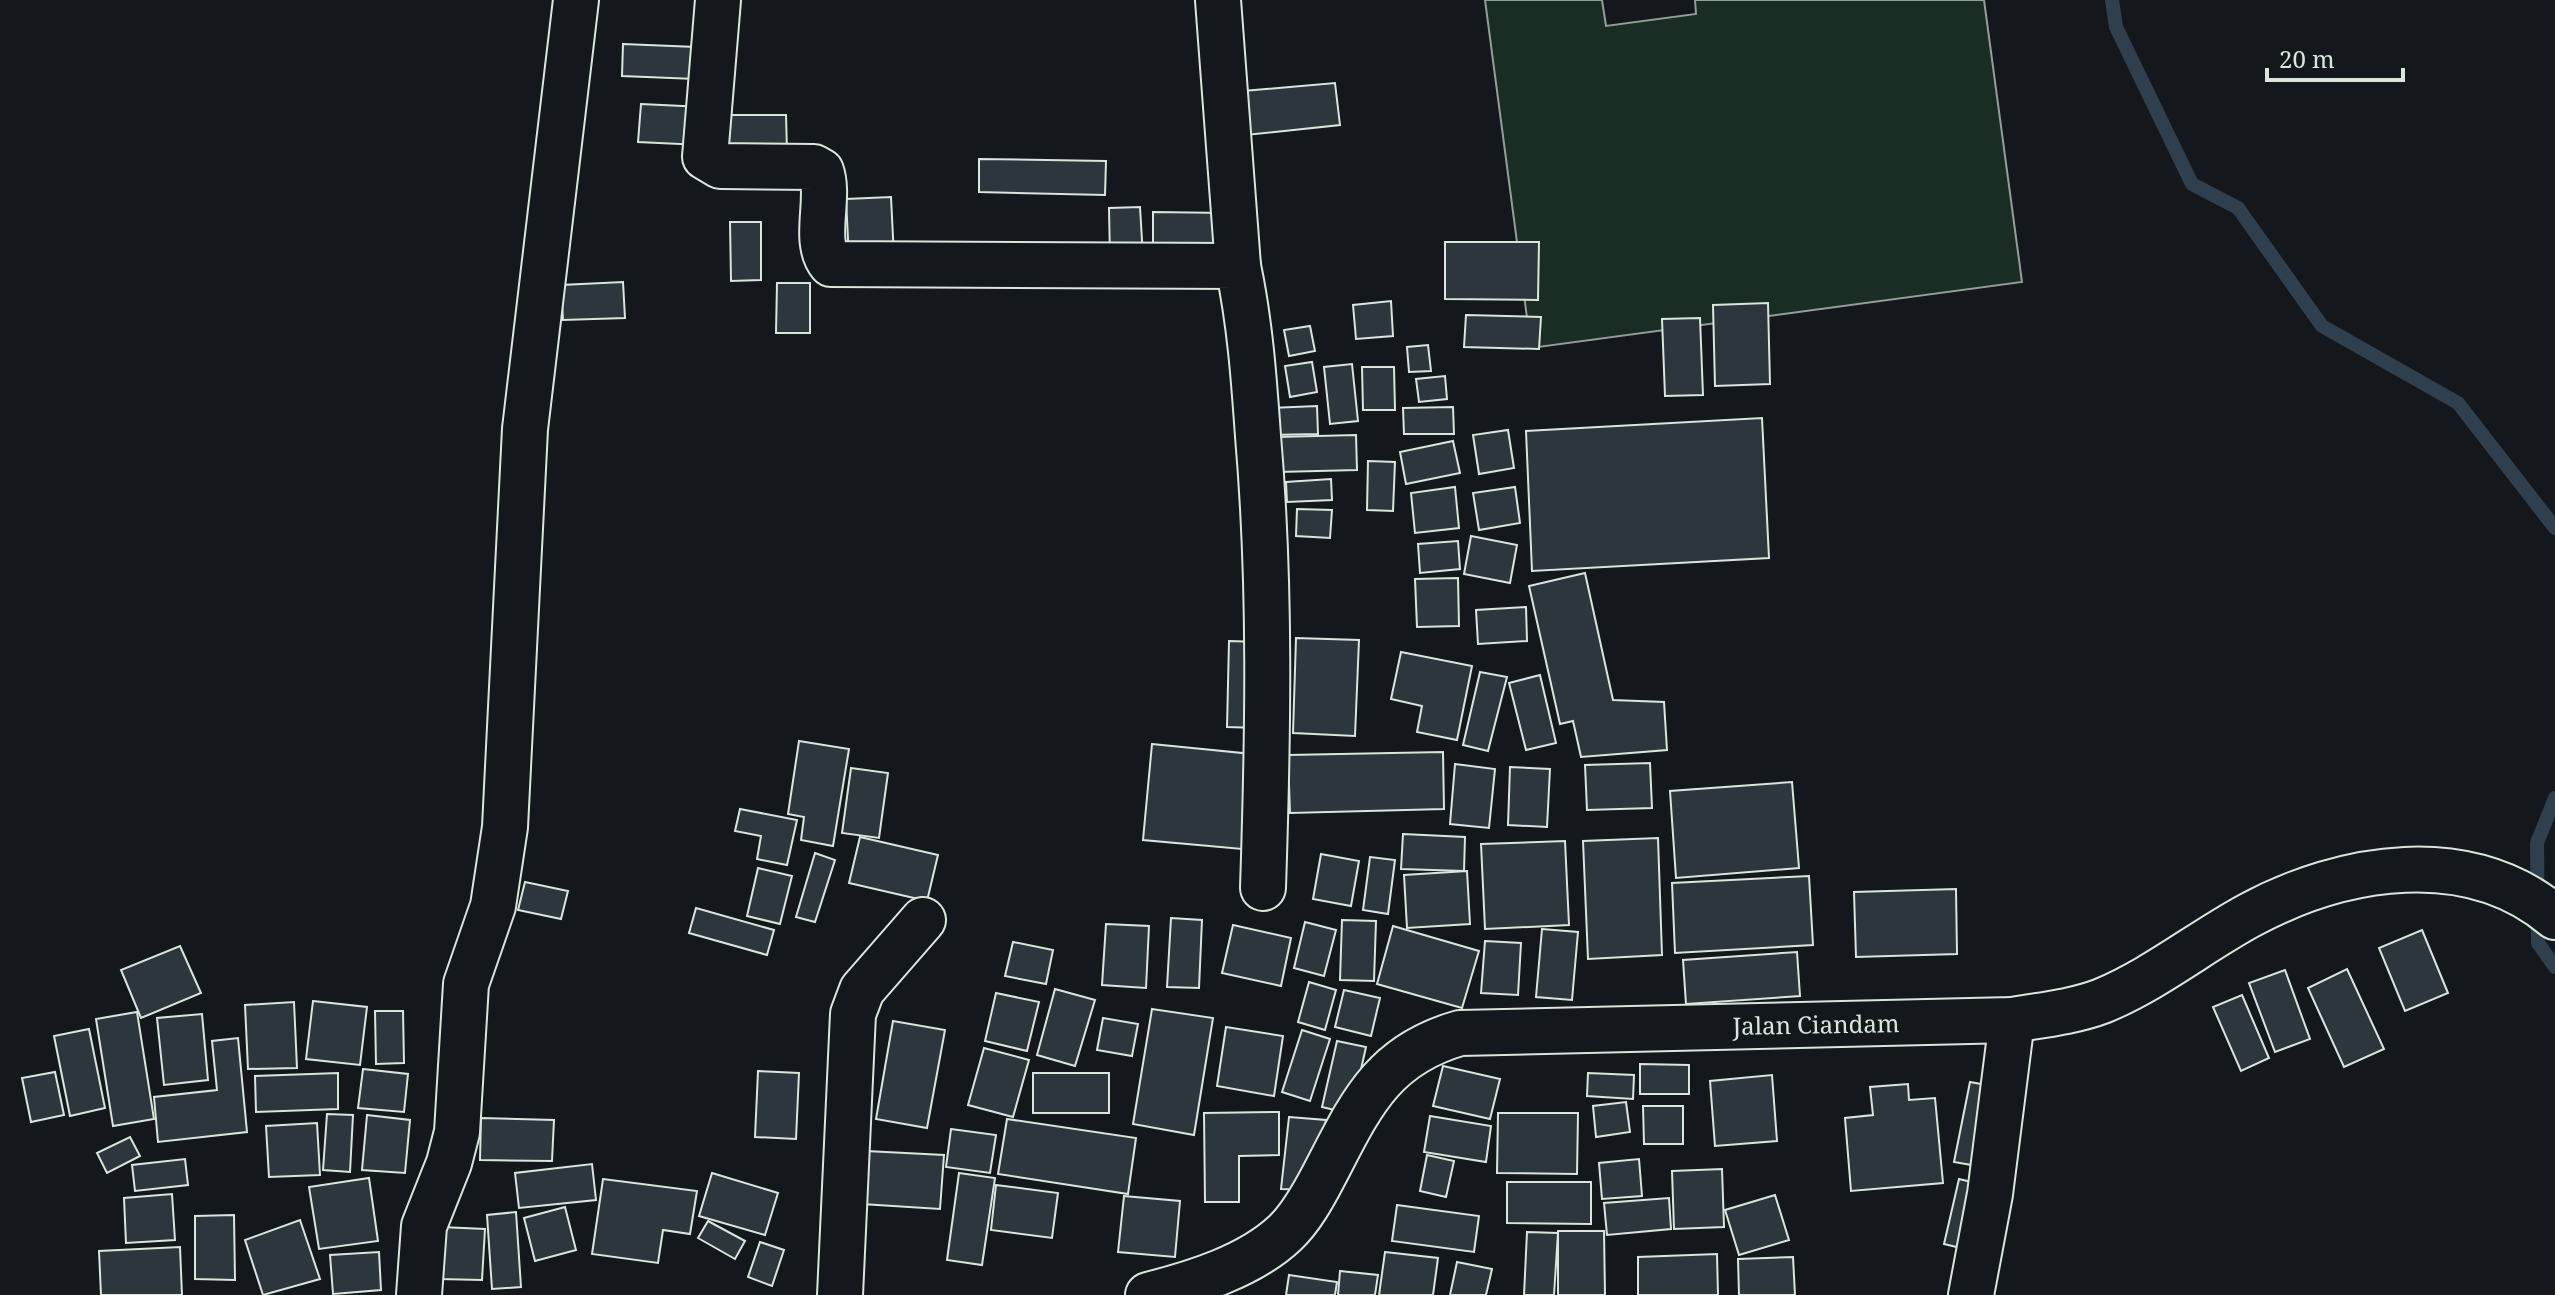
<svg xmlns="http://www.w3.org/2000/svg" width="2555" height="1295" font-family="'Noto Serif',serif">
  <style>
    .green { fill: #1a2d24; stroke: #939e99; stroke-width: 2 }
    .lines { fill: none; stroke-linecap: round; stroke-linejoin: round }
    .stream { stroke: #2f3f4d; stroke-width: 14 }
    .building { fill: #2c363c; stroke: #d8e6dc; stroke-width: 2 }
    .minor-casing { stroke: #d8e6dc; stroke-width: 48 }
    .minor { stroke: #14181c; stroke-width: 44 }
    .labels { text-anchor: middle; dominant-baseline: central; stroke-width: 6; stroke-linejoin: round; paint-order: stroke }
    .street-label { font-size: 24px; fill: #d8e6dc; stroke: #14181c }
  </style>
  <rect width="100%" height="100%" fill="#14181c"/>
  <path class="green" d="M1485 0H1602L1606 26 1696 14 1695 0H1984L2022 282 1531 348Z"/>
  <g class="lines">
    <g class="stream">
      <path d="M2112 0 2116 27 2192 184 2238 208 2322 326 2458 403 2555 528"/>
      <path d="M2555 798 2537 843 2538 943 2555 967"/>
    </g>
  </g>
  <g class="building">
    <path d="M623 44 696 47 695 79 622 76Z"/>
    <path d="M1335 83 1340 125 1246 135 1243 91Z"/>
    <path d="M641 104 703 107 701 145 638 142Z"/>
    <path d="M725 115H786L787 151 725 152Z"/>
    <path d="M979 159 1106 161 1105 195 979 192Z"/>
    <path d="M891 197 894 257 849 259 846 199Z"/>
    <path d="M1140 207 1143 257 1110 258 1109 208Z"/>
    <path d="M1153 212 1227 213 1226 262 1153 260Z"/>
    <path d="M730 222H761V280L731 281Z"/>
    <path d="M1445 242H1539L1538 300 1445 299Z"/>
    <path d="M623 282 625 318 563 320 561 285Z"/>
    <path d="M777 283H810V333H776Z"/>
    <path d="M1391 301 1393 336 1356 339 1353 305Z"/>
    <path d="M1768 303 1770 384 1715 386 1713 305Z"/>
    <path d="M1466 315 1541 317 1539 349 1464 347Z"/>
    <path d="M1700 318 1703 395 1665 396 1662 319Z"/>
    <path d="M1310 326 1315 351 1289 356 1284 330Z"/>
    <path d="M1428 345 1431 371 1409 372 1407 347Z"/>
    <path d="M1312 362 1317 392 1290 397 1285 366Z"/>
    <path d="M1352 364 1358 421 1330 424 1324 367Z"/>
    <path d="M1362 367H1394L1395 410H1363Z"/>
    <path d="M1445 376 1447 399 1419 402 1416 379Z"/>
    <path d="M1317 406 1318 434 1270 435 1269 408Z"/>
    <path d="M1453 407 1454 434H1404L1403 408Z"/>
    <path d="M1762 418 1769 558 1532 571 1526 431Z"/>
    <path d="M1508 430 1514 468 1479 474 1473 435Z"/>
    <path d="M1356 435 1357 470 1278 472 1277 437Z"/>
    <path d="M1453 441 1460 473 1406 484 1400 452Z"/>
    <path d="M1368 461 1395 462 1393 511 1367 510Z"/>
    <path d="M1331 479 1332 500 1287 502 1286 482Z"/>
    <path d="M1455 487 1459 528 1415 533 1411 493Z"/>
    <path d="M1515 487 1520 523 1479 530 1473 493Z"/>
    <path d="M1297 509 1332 510 1330 538 1296 536Z"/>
    <path d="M1471 536 1517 545 1510 583 1464 574Z"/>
    <path d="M1458 541 1460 569 1420 573 1418 544Z"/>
    <path d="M1585 573 1613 700 1664 702 1667 750 1581 757 1573 721 1560 724 1529 586Z"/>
    <path d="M1458 578 1459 626 1417 627 1415 579Z"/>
    <path d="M1526 607 1527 641 1478 644 1476 610Z"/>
    <path d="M1296 638 1359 640 1355 736 1293 733Z"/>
    <path d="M1229 641 1259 642 1258 728 1227 727Z"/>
    <path d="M1401 652 1472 666 1457 740 1417 732 1422 706 1391 699Z"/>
    <path d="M1480 672 1507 677 1488 751 1463 745Z"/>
    <path d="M1540 675 1556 743 1526 750 1509 683Z"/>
    <path d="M799 741 849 749 833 846 801 840 804 817 788 814Z"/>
    <path d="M1152 744 1252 754 1242 849 1143 840Z"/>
    <path d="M1443 752 1444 809 1290 813 1288 755Z"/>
    <path d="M1650 763 1652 808 1587 810 1585 765Z"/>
    <path d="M1455 764 1495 769 1489 828 1450 824Z"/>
    <path d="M1510 767 1550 769 1547 827 1508 825Z"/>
    <path d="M851 768 888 773 879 838 842 833Z"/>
    <path d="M1792 782 1799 868 1676 878 1670 791Z"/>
    <path d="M740 809 797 820 787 865 757 859 761 836 735 831Z"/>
    <path d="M1403 834 1465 837 1464 871 1401 869Z"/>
    <path d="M860 837 938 855 927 901 849 883Z"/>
    <path d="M1658 838 1662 955 1588 959 1583 841Z"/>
    <path d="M1565 841 1569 925 1485 929 1481 844Z"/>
    <path d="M815 853 835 860 815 922 796 917Z"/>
    <path d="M1321 854 1359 861 1351 906 1313 899Z"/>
    <path d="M1370 857 1395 860 1388 914 1363 910Z"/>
    <path d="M758 868 792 876 780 924 747 916Z"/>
    <path d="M1467 871 1470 924 1407 928 1404 875Z"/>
    <path d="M1809 876 1813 945 1675 953 1672 883Z"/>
    <path d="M525 882 568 891 561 919 518 910Z"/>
    <path d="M1956 889 1957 954 1856 957 1854 892Z"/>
    <path d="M696 908 774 930 767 955 689 933Z"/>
    <path d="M1171 918 1202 920 1199 988 1167 987Z"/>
    <path d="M1342 920 1376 921 1374 981 1340 980Z"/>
    <path d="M1305 922 1336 930 1324 976 1294 968Z"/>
    <path d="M1106 924 1149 926 1146 988 1102 985Z"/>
    <path d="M1233 925 1291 938 1281 986 1222 973Z"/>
    <path d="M1393 926 1479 951 1462 1008 1377 984Z"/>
    <path d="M1542 929 1578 932 1572 1000 1536 997Z"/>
    <path d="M2422 930 2448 993 2405 1011 2379 948Z"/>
    <path d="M1485 941 1521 943 1518 995 1481 993Z"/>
    <path d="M1013 942 1053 950 1046 984 1005 976Z"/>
    <path d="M180 946 201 993 141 1018 121 970Z"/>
    <path d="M1797 952 1800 996 1686 1004 1683 960Z"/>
    <path d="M2347 969 2384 1049 2344 1067 2308 988Z"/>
    <path d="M2285 970 2310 1039 2275 1052 2249 983Z"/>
    <path d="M1309 982 1336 990 1325 1030 1298 1022Z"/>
    <path d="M1055 989 1095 1000 1075 1066 1037 1055Z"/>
    <path d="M1344 990 1380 998 1371 1036 1335 1027Z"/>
    <path d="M996 993 1039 1002 1027 1051 985 1041Z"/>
    <path d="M2242 995 2269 1058 2241 1071 2213 1007Z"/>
    <path d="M313 1001 367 1007 360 1065 306 1059Z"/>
    <path d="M294 1002 297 1068 248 1069 245 1005Z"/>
    <path d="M1152 1009 1213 1018 1194 1135 1133 1124Z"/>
    <path d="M375 1011H403L404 1063 376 1064Z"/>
    <path d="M137 1012 154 1119 113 1126 96 1019Z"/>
    <path d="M202 1014 208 1080 164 1085 157 1018Z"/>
    <path d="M1103 1018 1138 1024 1132 1056 1097 1050Z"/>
    <path d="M893 1021 945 1030 927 1128 876 1119Z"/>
    <path d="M1226 1027 1283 1036 1274 1096 1217 1086Z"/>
    <path d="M89 1029 105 1108 70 1116 54 1036Z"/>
    <path d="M1302 1030 1330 1039 1310 1101 1282 1092Z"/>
    <path d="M238 1038 247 1132 158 1142 154 1097 217 1090 212 1041Z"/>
    <path d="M1337 1041 1366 1047 1351 1114 1322 1107Z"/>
    <path d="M984 1048 1029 1060 1013 1117 968 1105Z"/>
    <path d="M1640 1064 1689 1065V1094H1640Z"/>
    <path d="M1443 1066 1500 1079 1490 1119 1433 1106Z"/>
    <path d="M363 1069 408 1074 404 1112 358 1108Z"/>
    <path d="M758 1071 799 1073 796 1139 755 1137Z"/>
    <path d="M55 1072 64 1115 31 1122 22 1078Z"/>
    <path d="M338 1073V1109L256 1112 255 1076Z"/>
    <rect x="1033" y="1073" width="76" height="40"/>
    <path d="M1588 1073 1634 1075 1633 1099 1587 1096Z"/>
    <path d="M1772 1075 1777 1141 1715 1146 1710 1081Z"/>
    <path d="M1970 1082 1998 1087 1983 1167 1954 1162Z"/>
    <path d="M1908 1084 1909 1100 1935 1098 1943 1183 1851 1191 1845 1118 1873 1115 1870 1087Z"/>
    <path d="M1626 1102 1630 1132 1596 1137 1593 1106Z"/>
    <path d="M1643 1106H1683V1144H1644Z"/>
    <path d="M1279 1112V1155L1239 1156V1202H1205L1204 1113Z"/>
    <path d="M1498 1113H1578L1577 1174 1497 1173Z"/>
    <path d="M327 1114 353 1115 350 1172 323 1170Z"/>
    <path d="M367 1115 410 1120 405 1173 362 1170Z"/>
    <path d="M1430 1116 1491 1126 1486 1162 1424 1152Z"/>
    <path d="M1289 1117 1326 1120 1313 1190 1281 1189Z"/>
    <path d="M481 1118 554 1120 552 1161 480 1160Z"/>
    <path d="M1007 1119 1136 1138 1128 1194 998 1174Z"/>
    <path d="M317 1123 320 1175 269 1177 266 1126Z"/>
    <path d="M951 1129 996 1135 990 1173 946 1167Z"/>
    <path d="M130 1137 140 1156 107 1173 97 1153Z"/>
    <path d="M866 1151 944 1155 940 1209 862 1204Z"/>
    <path d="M1427 1155 1454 1161 1446 1197 1420 1191Z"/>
    <path d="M185 1159 188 1185 135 1191 132 1165Z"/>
    <path d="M1639 1159 1642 1196 1602 1199 1599 1163Z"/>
    <path d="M592 1164 596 1200 519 1208 515 1173Z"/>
    <path d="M1722 1169 1724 1227 1674 1229 1672 1171Z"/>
    <path d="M712 1173 778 1193 765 1235 699 1216Z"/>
    <path d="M959 1173 995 1178 982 1265 947 1260Z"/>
    <path d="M369 1178 378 1241 319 1249 309 1187Z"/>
    <path d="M603 1179 697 1191 690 1234 663 1230 658 1263 592 1254Z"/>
    <path d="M1959 1179 1989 1186 1973 1251 1944 1244Z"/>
    <path d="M1507 1182H1591V1224L1507 1223Z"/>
    <path d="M996 1185 1058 1193 1052 1238 991 1230Z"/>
    <path d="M172 1194 175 1240 126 1243 124 1198Z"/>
    <path d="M1775 1195 1789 1240 1739 1255 1725 1210Z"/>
    <path d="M1124 1196 1180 1201 1175 1257 1118 1252Z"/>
    <path d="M1669 1198 1671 1229 1607 1235 1604 1203Z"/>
    <path d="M1397 1205 1479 1216 1474 1252 1392 1241Z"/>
    <path d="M565 1207 576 1250 535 1261 524 1218Z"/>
    <path d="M516 1212 521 1287 492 1289 487 1215Z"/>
    <path d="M234 1215 235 1280 195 1279V1216Z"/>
    <path d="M300 1220 320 1279 263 1295 245 1240Z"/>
    <path d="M708 1221 745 1241 735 1259 698 1238Z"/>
    <path d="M441 1227 485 1229 482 1280 439 1279Z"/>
    <path d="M1558 1231H1604L1605 1295H1558Z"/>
    <path d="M1527 1232 1558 1233 1554 1295H1524Z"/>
    <path d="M760 1242 784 1250 772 1286 748 1277Z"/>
    <path d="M180 1247 182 1295H101L99 1251Z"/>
    <path d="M379 1252 381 1290 333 1294 330 1255Z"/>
    <path d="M1385 1252 1438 1258 1433 1295H1379Z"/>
    <path d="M1717 1254 1718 1295H1638V1257Z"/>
    <path d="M1793 1257 1795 1295H1739L1738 1259Z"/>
    <path d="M1457 1262 1492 1269 1486 1295H1450Z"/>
    <path d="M1340 1271 1378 1275 1375 1295H1338Z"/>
    <path d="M1289 1275 1337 1282 1335 1295H1286Z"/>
  </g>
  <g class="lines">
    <defs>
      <g id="minor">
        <path d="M718 0 705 157 720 166 814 167 821 171C831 198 812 241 831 264L1238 266C1250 323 1254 379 1258 436 1271 587 1268 737 1263 888"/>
        <path d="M1218 0 1238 266"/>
        <path d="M419 1295 424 1226 449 1163 457 1132 466 984 493 906 505 827 525 429 576 0"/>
        <path d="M840 1295 853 1014 862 990 923 920"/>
        <path d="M1148 1295C1195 1283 1250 1266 1285 1233 1301 1218 1313 1196 1323 1177 1359 1109 1379 1056 1460 1033L2012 1020C2042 1015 2073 1012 2102 1001 2155 979 2200 942 2250 915 2343 865 2468 844 2555 917"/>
        <path d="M1971 1295 1990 1194 2012 1020"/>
      </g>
    </defs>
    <use href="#minor" class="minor-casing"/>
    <use href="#minor" class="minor"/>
  </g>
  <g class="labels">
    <g class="street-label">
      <text transform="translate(1816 1024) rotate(-1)">Jalan Ciandam</text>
    </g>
  </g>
  <path d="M2267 68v12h136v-12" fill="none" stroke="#d8e6dc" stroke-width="4"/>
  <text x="2279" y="68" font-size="24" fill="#d8e6dc" stroke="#14181c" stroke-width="6" paint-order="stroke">20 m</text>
</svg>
